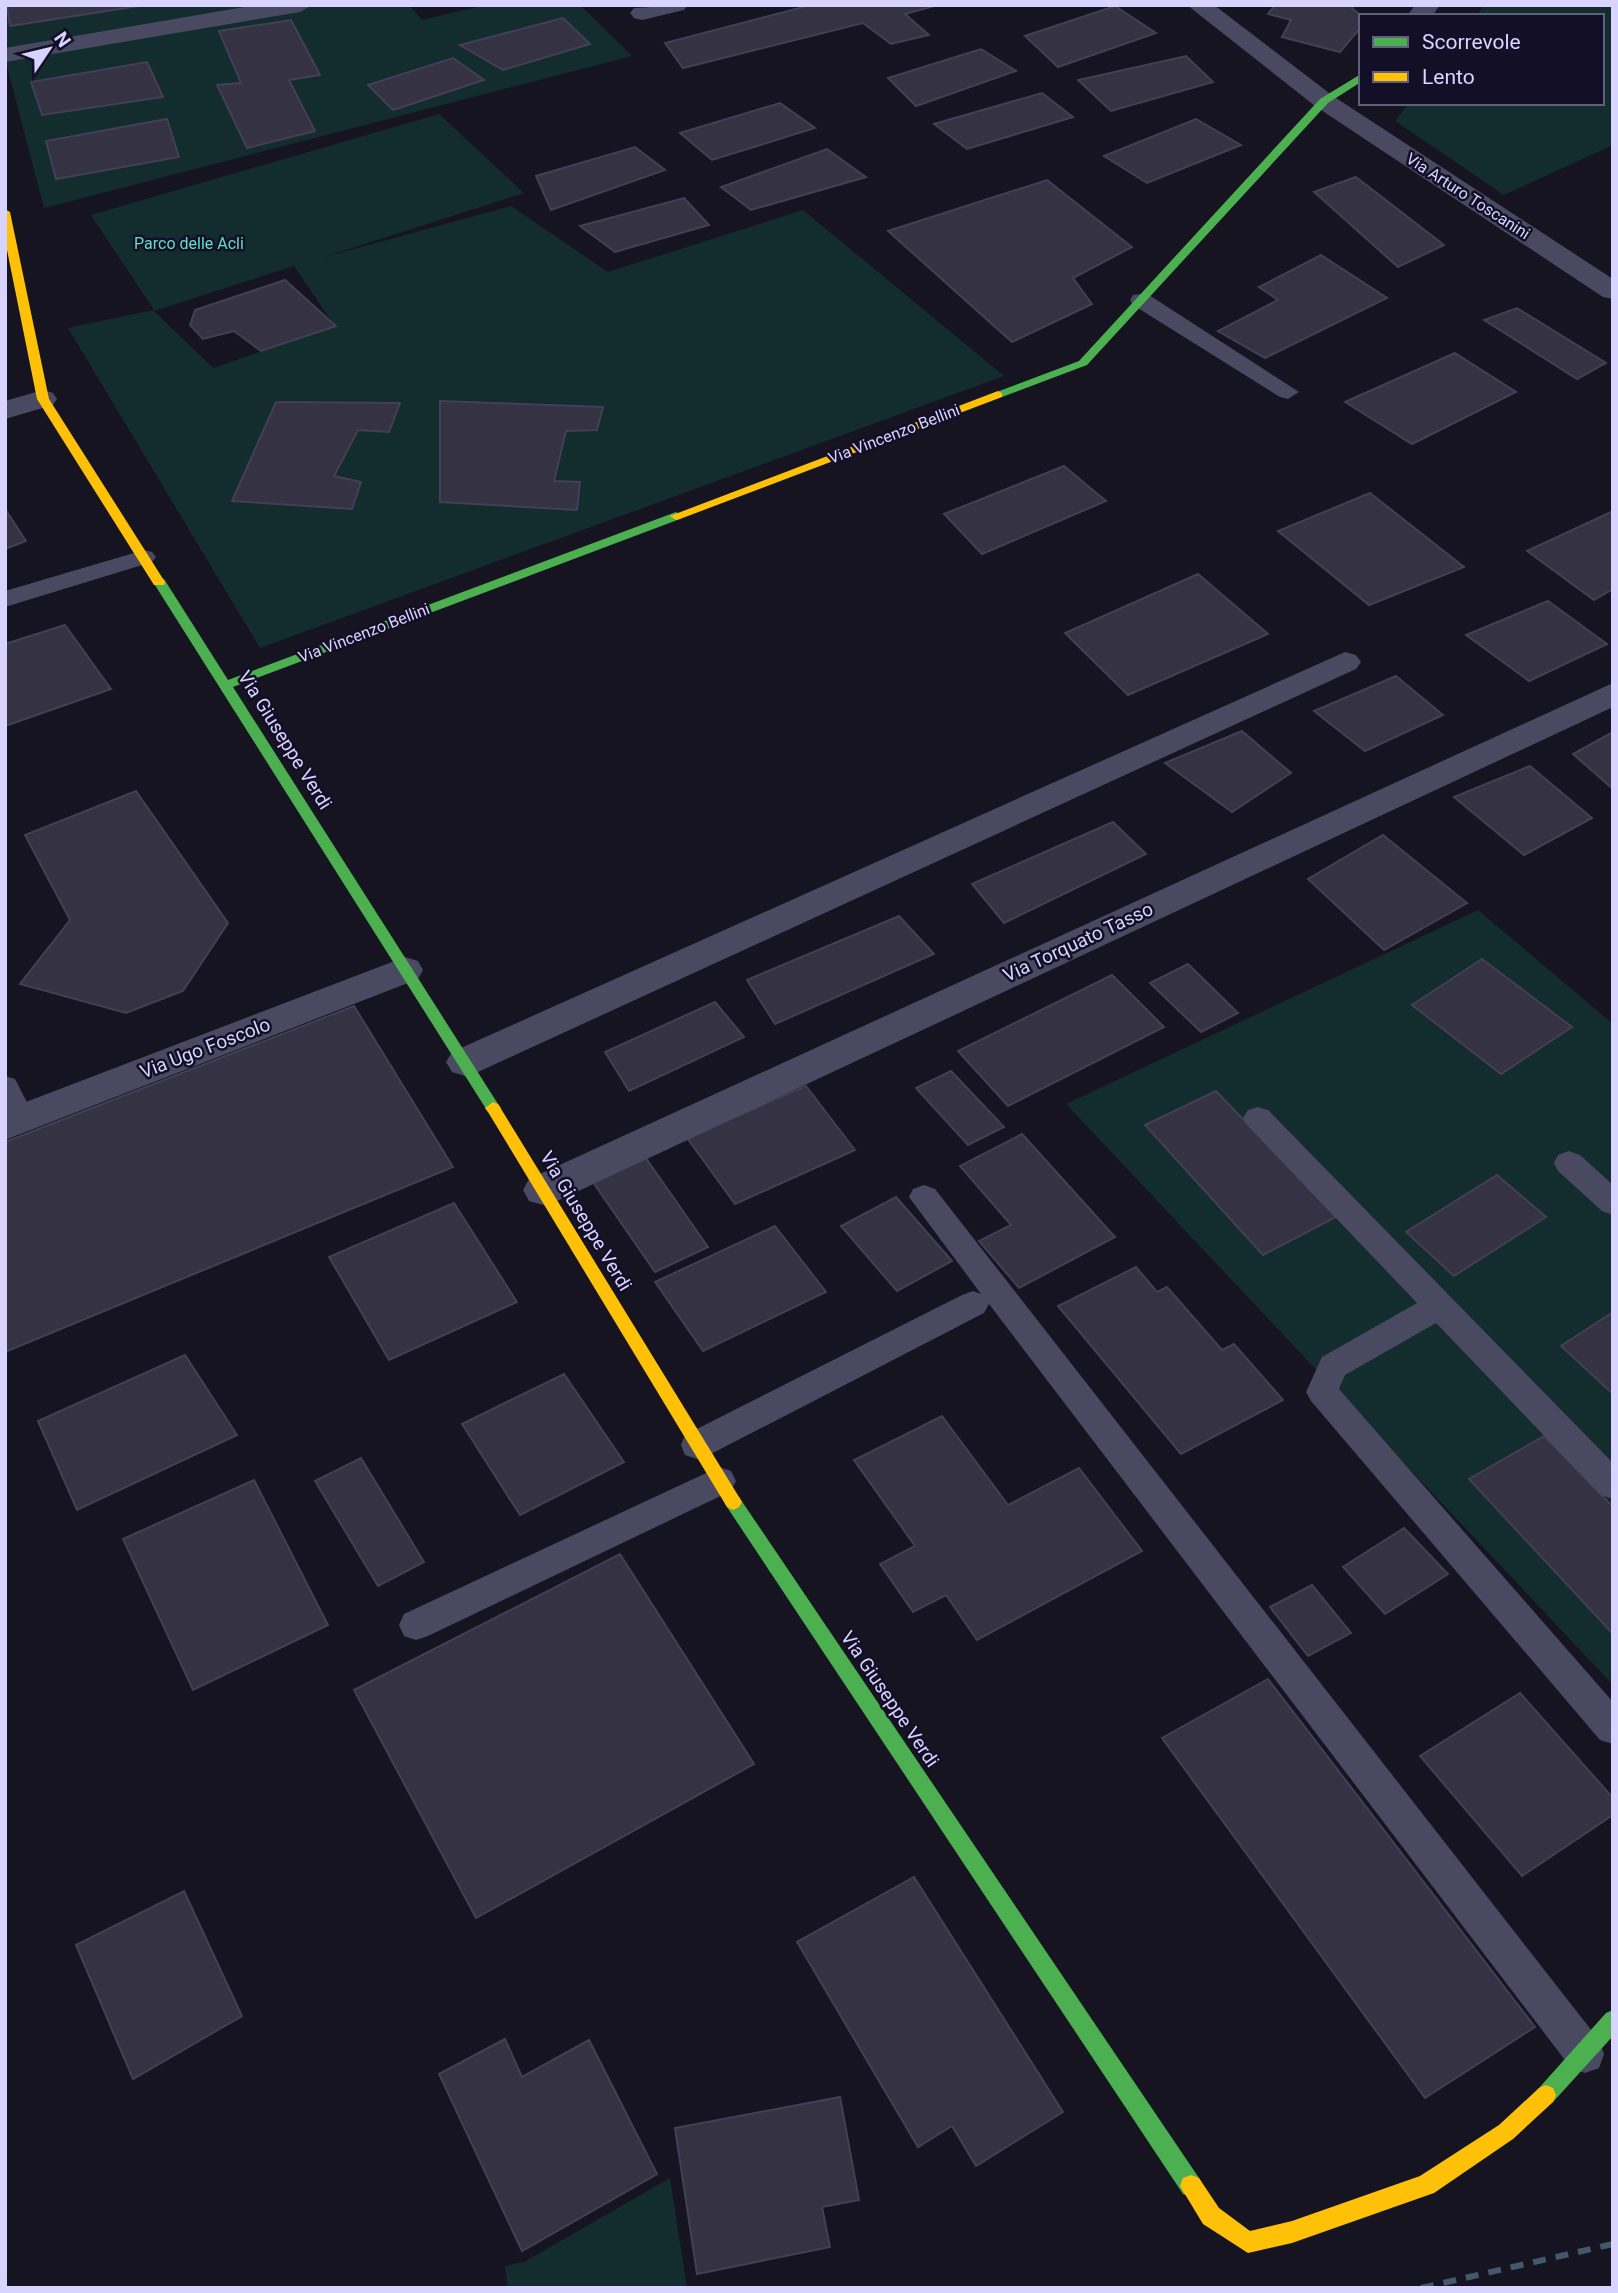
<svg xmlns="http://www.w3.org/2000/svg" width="1618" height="2293" font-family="Roboto,sans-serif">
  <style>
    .green { fill: #132c2d; fill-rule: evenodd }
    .building { fill: #343243; stroke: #433f54; stroke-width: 2 }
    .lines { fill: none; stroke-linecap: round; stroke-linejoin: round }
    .lane { fill: #4a4962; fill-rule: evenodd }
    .street { fill: #4a4962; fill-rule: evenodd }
    .fast { fill: #4caf50; fill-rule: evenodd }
    .slow { fill: #ffc107; fill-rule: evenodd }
    .rail { stroke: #43596b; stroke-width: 6; stroke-dasharray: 13 10; stroke-linecap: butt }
    .labels { text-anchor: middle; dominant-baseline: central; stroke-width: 5; stroke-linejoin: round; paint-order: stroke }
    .far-street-label { font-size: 16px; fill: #d9d4ff; stroke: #130f26 }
    .far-park-label { font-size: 16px; fill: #5fe0c0; stroke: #130f26 }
    .street-label { font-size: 19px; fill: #d9d4ff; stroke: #130f26 }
  </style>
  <rect width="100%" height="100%" fill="#161421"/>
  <g class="green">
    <path d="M5 5H409L422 20 485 5H580L632 56 44 208 5 59Z"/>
    <path d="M1484 5H1613V145L1504 195 1395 121 1409 103H1602V16H1476Z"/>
    <path d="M439 114 524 193 321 258 511 206 608 272 803 210 1004 376 260 648 68 328 154 310 91 215ZM294 266 335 326 213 368 154 311Z"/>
    <path d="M1478 910 1613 1024V1685L1066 1104Z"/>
    <path d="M670 2178 687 2288H508L505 2266 524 2262Z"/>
  </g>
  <g class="building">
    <path d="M7 5H145L10 26Z"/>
    <path d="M811 5H938L905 14 929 35 891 44 863 23 683 68 665 43Z"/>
    <path d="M1275 5H1354L1352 8 1361 16V27L1340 52 1282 37 1291 20 1268 14Z"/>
    <path d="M1115 6 1156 33 1058 67 1025 36Z"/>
    <path d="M563 18 590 44 503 70 460 45Z"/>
    <path d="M291 20 320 75 289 80 315 131 247 148 217 85 241 83 219 31Z"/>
    <path d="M981 49 1016 71 916 106 888 78Z"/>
    <path d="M1186 56 1213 82 1111 111 1078 80Z"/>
    <path d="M453 58 484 80 393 110 368 85Z"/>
    <path d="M147 62 163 97 42 115 31 82Z"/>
    <path d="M1042 93 1073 117 967 149 934 124Z"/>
    <path d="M780 103 815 128 712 160 680 133Z"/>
    <path d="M167 119 179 157 56 179 46 141Z"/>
    <path d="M1196 119 1241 145 1147 183 1104 156Z"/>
    <path d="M635 147 665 170 551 210 536 176Z"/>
    <path d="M827 149 866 177 751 210 721 187Z"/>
    <path d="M1356 177 1444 245 1398 267 1314 192Z"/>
    <path d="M1047 180 1132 247 1073 278 1092 304 1012 342 888 231Z"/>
    <path d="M684 198 709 225 615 252 580 226Z"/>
    <path d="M1321 255 1387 298 1265 358 1218 331 1278 300 1259 287Z"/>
    <path d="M285 280 336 326 261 351 234 331 203 339 190 325 195 310Z"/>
    <path d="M1517 308 1606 363 1577 379 1484 320Z"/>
    <path d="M1455 353 1516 392 1412 444 1345 402Z"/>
    <path d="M440 401 603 407 597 430 566 431 554 481 580 482 577 510 440 502Z"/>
    <path d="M276 402 400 403 389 432 358 430 334 476 361 482 352 509 232 501Z"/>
    <path d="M1064 466 1106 501 982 554 944 514Z"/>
    <path d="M1370 493 1464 567 1369 605 1278 531Z"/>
    <path d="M5 509 26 541 5 549Z"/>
    <path d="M1613 511V589L1594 600 1527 551Z"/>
    <path d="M1198 574 1268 634 1128 695 1065 633Z"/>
    <path d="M1548 601 1607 644 1529 681 1466 635Z"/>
    <path d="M65 625 111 689 5 726V644Z"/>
    <path d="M1396 676 1443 715 1365 751 1314 711Z"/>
    <path d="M1242 731 1291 773 1232 812 1165 763Z"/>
    <path d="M1613 732V789L1573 754Z"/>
    <path d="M1530 766 1592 818 1524 855 1454 797Z"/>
    <path d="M136 791 228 923 183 991 126 1013 20 984 70 920 25 835Z"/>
    <path d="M1113 822 1146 854 1004 923 972 884Z"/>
    <path d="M1383 835 1467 903 1384 950 1308 879Z"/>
    <path d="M899 916 934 954 775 1024 747 980Z"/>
    <path d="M1482 959 1572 1027 1501 1074 1412 1005Z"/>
    <path d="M1188 964 1238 1013 1201 1032 1150 983Z"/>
    <path d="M1112 975 1164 1027 1008 1106 958 1051Z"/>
    <path d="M715 1002 744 1037 629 1091 605 1052Z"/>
    <path d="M354 1006 453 1167 5 1352V1142Z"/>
    <path d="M951 1071 1004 1127 968 1145 916 1088Z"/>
    <path d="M806 1086 855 1150 735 1204 687 1138Z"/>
    <path d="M1216 1091 1336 1217 1263 1255 1145 1125Z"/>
    <path d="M1022 1134 1115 1237 1019 1288 979 1241 1011 1225 960 1166Z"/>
    <path d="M641 1151 708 1247 655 1272 588 1175Z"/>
    <path d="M1497 1175 1546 1217 1454 1276 1406 1232Z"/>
    <path d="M896 1197 952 1261 897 1291 841 1226Z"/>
    <path d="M454 1203 517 1302 389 1360 329 1257Z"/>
    <path d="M775 1226 826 1292 703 1351 655 1282Z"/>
    <path d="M1136 1267 1157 1292 1167 1287 1222 1350 1234 1344 1283 1400 1181 1454 1058 1306Z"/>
    <path d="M1613 1312V1394L1561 1346Z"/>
    <path d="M185 1355 237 1435 77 1510 38 1421Z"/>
    <path d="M564 1374 624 1462 520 1515 462 1424Z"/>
    <path d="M942 1416 1008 1505 1079 1468 1142 1551 977 1640 946 1595 913 1612 880 1564 915 1546 854 1460Z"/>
    <path d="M1544 1436 1613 1507 1612 1633 1469 1479Z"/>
    <path d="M361 1458 424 1562 378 1586 315 1481Z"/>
    <path d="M254 1480 328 1625 193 1690 123 1539Z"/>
    <path d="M1404 1528 1448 1574 1385 1614 1343 1567Z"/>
    <path d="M620 1554 754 1764 476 1918 354 1690Z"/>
    <path d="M1312 1585 1351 1633 1308 1656 1270 1607Z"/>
    <path d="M1268 1679 1535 2027 1425 2098 1162 1738Z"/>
    <path d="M1520 1693 1613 1798V1815L1522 1876 1420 1756Z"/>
    <path d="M914 1877 1063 2112 976 2166 952 2126 918 2147 797 1942Z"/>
    <path d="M184 1891 242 2016 133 2079 76 1945Z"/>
    <path d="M505 2039 522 2077 589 2040 657 2174 522 2251 439 2074Z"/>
    <path d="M840 2097 859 2200 822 2207 830 2247 697 2274 675 2128Z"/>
  </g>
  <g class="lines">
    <g class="lane">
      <path d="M1141 294 1149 295 1299 392 1288 399 1280 397 1133 305 1130 300 1133 295Z"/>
      <path d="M144 550 152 552 156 557 152 562 5 607V591Z"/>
      <path d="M5 1076 15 1079 36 1120 31 1128 21 1131 11 1128 5 1118Z"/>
      <path d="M1258 1107 1268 1110 1613 1463V1499L1601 1495 1436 1323 1345 1375 1339 1389 1613 1702V1744L1600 1740 1311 1401 1306 1392 1322 1357 1417 1303 1248 1126 1243 1118 1248 1110Z"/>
      <path d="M1569 1151 1580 1155 1613 1185V1215L1602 1211 1558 1171 1554 1163 1558 1155Z"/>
      <path d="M924 1185 935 1189 1599 2040 1604 2054 1599 2068 1585 2073 1571 2068 989 1304 984 1313 709 1455 697 1459 685 1455 681 1445 685 1435 962 1295 973 1291 981 1294 909 1197 913 1189Z"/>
      <path d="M719 1467 731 1471 736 1481 731 1491 428 1636 416 1640 404 1636 399 1625 404 1614Z"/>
    </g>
    <g class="street">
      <path d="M256 5H312L300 12 5 62V48Z"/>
      <path d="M688 5 684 10 642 20 634 18 630 13 634 8Z"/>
      <path d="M1187 5H1214L1333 96 1613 279V299L1603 297 1315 106Z"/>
      <path d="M1415 5H1440L1432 16H1407Z"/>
      <path d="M43 390 53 393 57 399 53 405 5 419V401Z"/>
      <path d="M1345 652 1356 655 1361 662 1356 669 478 1072 465 1076 452 1072 446 1062 452 1052Z"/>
      <path d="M1613 683V707L557 1201 543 1205 529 1201 523 1190 529 1179Z"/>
      <path d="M405 957 418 961 423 970 418 979 5 1140V1110Z"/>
    </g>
    <g class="fast">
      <path d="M1361 74V82L1328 103 1087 365 1002 397H994V393L1079 361 1320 99Z"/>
      <path d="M676 512 682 516 680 519 233 687 498 1104 501 1108 493 1114 488 1112 153 582 159 578 164 579 228 680Z"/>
      <path d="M733 1494 739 1497 1199 2178 1202 2186 1199 2194 1191 2197 1183 2194 727 1507 724 1502 727 1497Z"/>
      <path d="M1613 2010V2036L1553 2102 1546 2105 1539 2102 1536 2095 1539 2088 1606 2013Z"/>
    </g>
    <g class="slow">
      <path d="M5 209 10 212 49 399 165 582 164 585H154L37 399 5 240Z"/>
      <path d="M998 391 1002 393V397L680 519 676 520 670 516Z"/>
      <path d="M493 1102 498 1104 739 1497 742 1502 739 1507 733 1510 727 1507 488 1112 485 1108Z"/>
      <path d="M1546 2085 1553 2088 1556 2095 1553 2102 1513 2139 1434 2193 1292 2243 1248 2253 1203 2224 1180 2186 1183 2178 1191 2175 1199 2178 1219 2208 1250 2231 1292 2221 1420 2176 1499 2125 1539 2088Z"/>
    </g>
    <path class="rail" d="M1421 2288 1613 2244"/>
  </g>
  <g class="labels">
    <g class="far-street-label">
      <text transform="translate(1468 196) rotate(33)">Via Arturo Toscanini</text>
      <text transform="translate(894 434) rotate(-21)">Via Vincenzo Bellini</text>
      <text transform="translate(364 633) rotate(-21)">Via Vincenzo Bellini</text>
    </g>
    <g class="far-park-label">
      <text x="189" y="243">Parco delle Acli</text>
    </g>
    <g class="street-label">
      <text transform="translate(285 740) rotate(58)">Via Giuseppe Verdi</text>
      <text transform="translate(1078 942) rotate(-25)">Via Torquato Tasso</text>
      <text transform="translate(205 1048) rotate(-21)">Via Ugo Foscolo</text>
      <text transform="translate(586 1221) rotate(59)">Via Giuseppe Verdi</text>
      <text transform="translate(890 1699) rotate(56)">Via Giuseppe Verdi</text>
    </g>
  </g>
  <rect width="1618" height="2293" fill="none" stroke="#d9d4ff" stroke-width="14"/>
  <rect x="1359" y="14" width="245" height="91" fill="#130f26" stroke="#625e7d" stroke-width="2"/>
  <rect x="1373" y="37" width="35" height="10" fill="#4caf50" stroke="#625e7d" stroke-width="2"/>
  <text x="1422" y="49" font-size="21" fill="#d9d4ff">Scorrevole</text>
  <rect x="1373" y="72" width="35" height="10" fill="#ffc107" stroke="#625e7d" stroke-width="2"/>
  <text x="1422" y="84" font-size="21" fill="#d9d4ff">Lento</text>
  <g transform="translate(49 49) rotate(55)" stroke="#130f26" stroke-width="5" paint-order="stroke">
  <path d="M0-5L12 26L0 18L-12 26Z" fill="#d9d4ff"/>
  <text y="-10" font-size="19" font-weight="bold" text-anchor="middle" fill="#d9d4ff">N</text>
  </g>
</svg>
